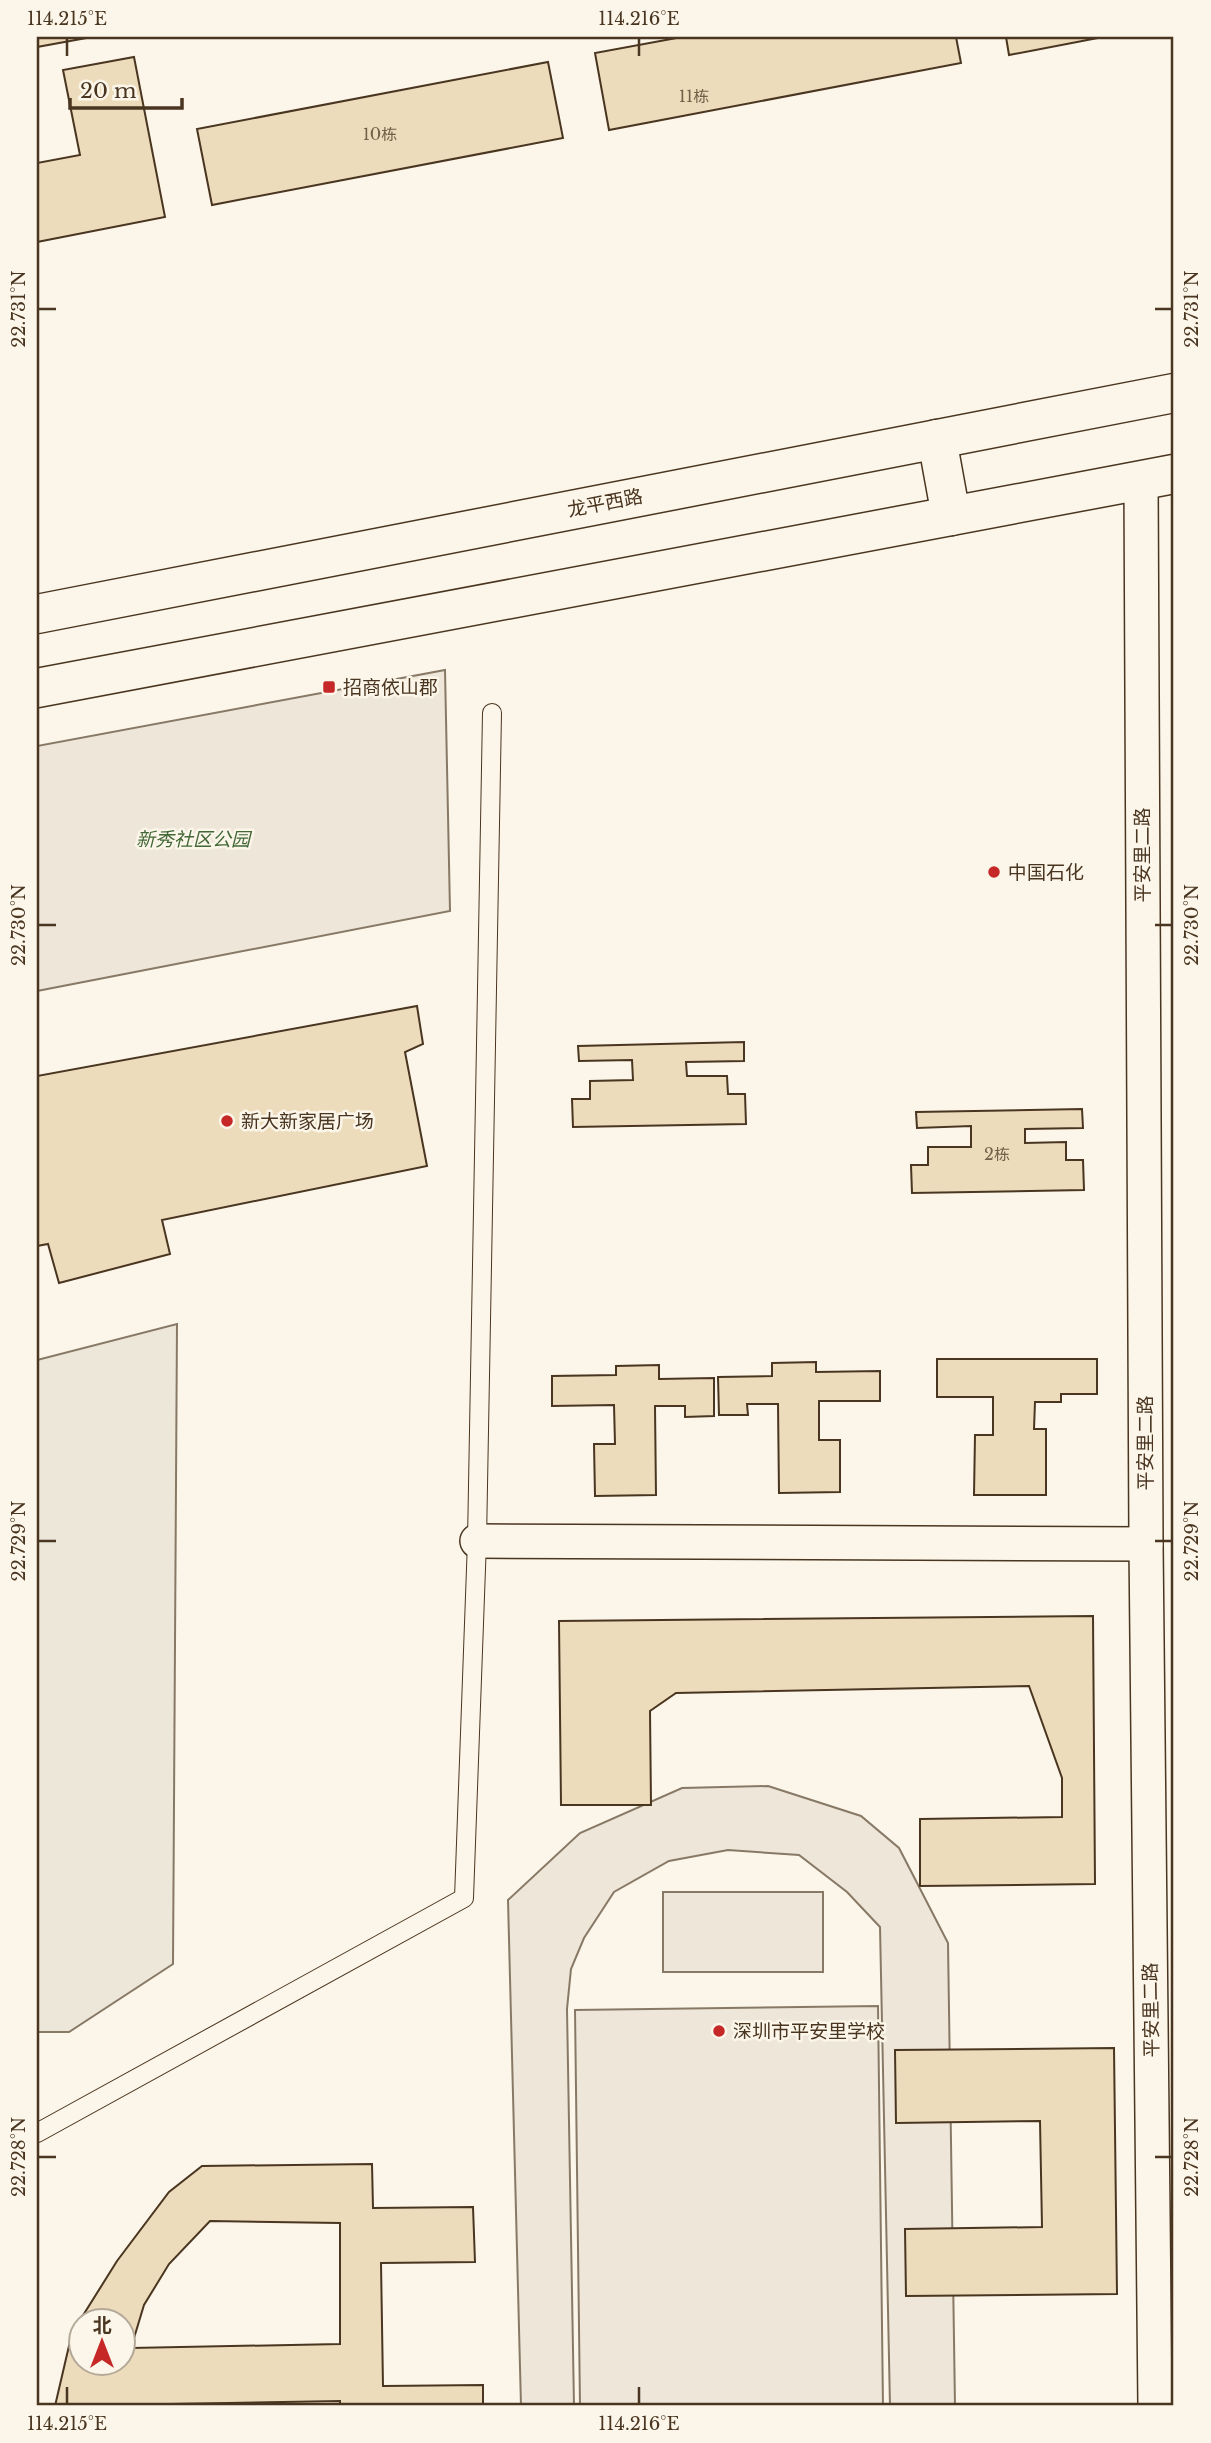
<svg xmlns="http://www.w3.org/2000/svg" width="1211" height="2443" font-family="'Libre Baskerville','Noto Sans SC',serif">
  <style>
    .green { fill: #ede6d9; stroke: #887966; stroke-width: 2 }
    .parking { fill: #ede7d9; stroke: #887966; stroke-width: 2 }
    .building { fill: #ecdcbc; stroke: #4a3520; stroke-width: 2; fill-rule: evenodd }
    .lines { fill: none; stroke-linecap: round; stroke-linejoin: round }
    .service-casing { stroke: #4a3520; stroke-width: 20 }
    .minor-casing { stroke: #4a3520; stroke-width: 36 }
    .primary-casing { stroke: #4a3520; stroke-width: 41 }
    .service { stroke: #fbf6e9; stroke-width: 18 }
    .minor { stroke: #fbf6e9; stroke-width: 33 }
    .primary { stroke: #fbf6e9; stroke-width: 38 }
    .ticks { fill: none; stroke: #4a3520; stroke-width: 2.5 }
    .poi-dot { fill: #c62828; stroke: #fbf6e9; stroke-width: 2.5 }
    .labels { text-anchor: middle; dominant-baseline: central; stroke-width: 5; stroke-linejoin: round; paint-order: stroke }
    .number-label { font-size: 16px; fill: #725f47 }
    .street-label { font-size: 19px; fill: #4a3520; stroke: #fbf6e9 }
    .poi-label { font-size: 19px; fill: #4a3520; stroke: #fbf6e9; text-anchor: start }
    .park-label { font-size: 19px; font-style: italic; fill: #436837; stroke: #fbf6e9 }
    .neatline { fill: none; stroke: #4a3520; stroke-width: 2.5 }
    .ticks-label { font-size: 18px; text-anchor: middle; fill: #4a3520 }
  </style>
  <rect width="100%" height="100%" fill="#fbf6e9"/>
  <g class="green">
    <path d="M445 670 450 911 37 991V746Z"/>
    <path d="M768 1786 861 1816 899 1848 948 1943 955 2406H890L880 1927 847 1892 799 1855 728 1850 669 1861 614 1892 584 1938 571 1969 567 2009 574 2406H521L508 1900 580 1833 682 1788Z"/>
    <rect x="663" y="1892" width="160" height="80"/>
    <path d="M878 2006 883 2406H580L575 2010Z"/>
  </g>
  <path class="parking" d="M177 1324 173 1964 69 2032H37V1360Z"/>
  <g class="building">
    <path d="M37 37H92L37 47Z"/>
    <path d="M682 37H956L961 63 609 130 595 53Z"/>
    <path d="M1006 37H1103L1009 55Z"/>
    <path d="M134 57 165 217 37 242V163L80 155 63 70Z"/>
    <path d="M548 62 563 138 212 205 197 129Z"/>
    <path d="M417 1006 423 1044 405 1052 427 1166 162 1220 170 1254 59 1283 48 1244 37 1246V1076Z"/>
    <path d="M744 1042V1061L686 1062 687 1076H727L728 1094H745L746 1124 573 1127 572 1099H590V1081L633 1080 632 1060 579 1061 578 1046Z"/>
    <path d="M1082 1109 1083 1128 1025 1129V1143L1066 1142V1160H1083L1084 1190 912 1193 911 1165H928V1147H971V1126L917 1128 916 1112Z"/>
    <path d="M937 1359H1097V1394H1061V1402H1035L1034 1429H1046V1495H974L975 1435H993V1397H937Z"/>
    <path d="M816 1362V1372L880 1371V1401H819V1440H840V1492L779 1493 778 1404H747L748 1415H719L718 1377 772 1376V1363Z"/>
    <path d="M659 1365V1379L714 1378V1416L685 1417V1406H655L656 1495 595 1496 594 1444H615L614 1405 552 1406V1376L616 1375V1366Z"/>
    <path d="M1093 1616 1095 1884 920 1886V1819L1062 1817V1778L1029 1686 676 1693 650 1711 651 1805H561L559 1621Z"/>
    <path d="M1114 2048 1117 2294 906 2296 905 2229 1042 2227 1040 2121 896 2123 895 2050Z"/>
    <path d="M372 2164 373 2208 473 2207 475 2262 381 2263 383 2386 483 2385V2406H340V2401L55 2406 72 2333 117 2261 169 2192 202 2166ZM210 2221 340 2223V2344L131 2348 144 2305 169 2264ZM80 2320H122V2362H80Z"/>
  </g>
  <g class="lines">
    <defs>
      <path id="service" d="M37 2133 464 1898 477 1541 492 713"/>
      <g id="minor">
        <path d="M1141 480 1146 1544 1155 2406"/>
        <path d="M477 1541 1146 1544"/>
      </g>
      <g id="primary">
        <path d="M937 439 951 516"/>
        <path d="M37 614 1174 393"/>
        <path d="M37 688 1174 474"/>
      </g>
    </defs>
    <use href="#service" class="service-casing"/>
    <use href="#minor" class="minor-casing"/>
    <use href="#primary" class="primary-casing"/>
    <use href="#service" class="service"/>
    <use href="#minor" class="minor"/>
    <use href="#primary" class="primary"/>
  </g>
  <path class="ticks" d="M67 38V56M639 38V56M38 309H56M1155 309H1172M38 925H56M1155 925H1172M38 1541H56M1155 1541H1172M38 2157H56M1155 2157H1172M67 2387V2404M639 2387V2404"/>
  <g class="poi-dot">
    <rect x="322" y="680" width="14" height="14" rx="3.5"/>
    <circle cx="994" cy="872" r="7"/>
    <circle cx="227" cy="1121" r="7"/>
    <circle cx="719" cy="2031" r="7"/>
  </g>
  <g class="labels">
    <g class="number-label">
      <text x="694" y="96">11栋</text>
      <text x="380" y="134">10栋</text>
      <text x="997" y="1154">2栋</text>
    </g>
    <g class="street-label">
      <text transform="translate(605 503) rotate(-11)">龙平西路</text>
      <text transform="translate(1142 855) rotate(-90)">平安里二路</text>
      <text transform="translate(1145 1443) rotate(-90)">平安里二路</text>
      <text transform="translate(1151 2010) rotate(-91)">平安里二路</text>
    </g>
    <g class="poi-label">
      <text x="343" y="687">招商依山郡</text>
      <text x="1008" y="872">中国石化</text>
      <text x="241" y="1121">新大新家居广场</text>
      <text x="733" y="2031">深圳市平安里学校</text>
    </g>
    <g class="park-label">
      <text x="193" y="839">新秀社区公园</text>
    </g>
  </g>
  <rect width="1211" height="2443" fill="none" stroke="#fbf6e9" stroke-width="77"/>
  <g transform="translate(102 2342)"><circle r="33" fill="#fbf6e9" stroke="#b4a999" stroke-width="2"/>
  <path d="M0-5L12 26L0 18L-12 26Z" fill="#c62828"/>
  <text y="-10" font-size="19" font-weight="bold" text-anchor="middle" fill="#4a3520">北</text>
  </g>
  <path d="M70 98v10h112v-10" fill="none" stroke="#4a3520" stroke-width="3.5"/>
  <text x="80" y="98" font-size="21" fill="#4a3520" stroke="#fbf6e9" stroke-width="5" paint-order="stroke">20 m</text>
  <rect x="38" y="38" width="1134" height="2366" class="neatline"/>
  <g class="ticks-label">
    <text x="67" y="25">114.215°E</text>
    <text x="639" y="25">114.216°E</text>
    <text transform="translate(19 309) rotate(-90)" y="6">22.731°N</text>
    <text transform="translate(1192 309) rotate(-90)" y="6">22.731°N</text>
    <text transform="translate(19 925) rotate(-90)" y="6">22.730°N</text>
    <text transform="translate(1192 925) rotate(-90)" y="6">22.730°N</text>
    <text transform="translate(19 1541) rotate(-90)" y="6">22.729°N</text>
    <text transform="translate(1192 1541) rotate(-90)" y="6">22.729°N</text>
    <text transform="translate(19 2157) rotate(-90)" y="6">22.728°N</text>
    <text transform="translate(1192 2157) rotate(-90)" y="6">22.728°N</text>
    <text x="67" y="2430">114.215°E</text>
    <text x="639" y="2430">114.216°E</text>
  </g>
</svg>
